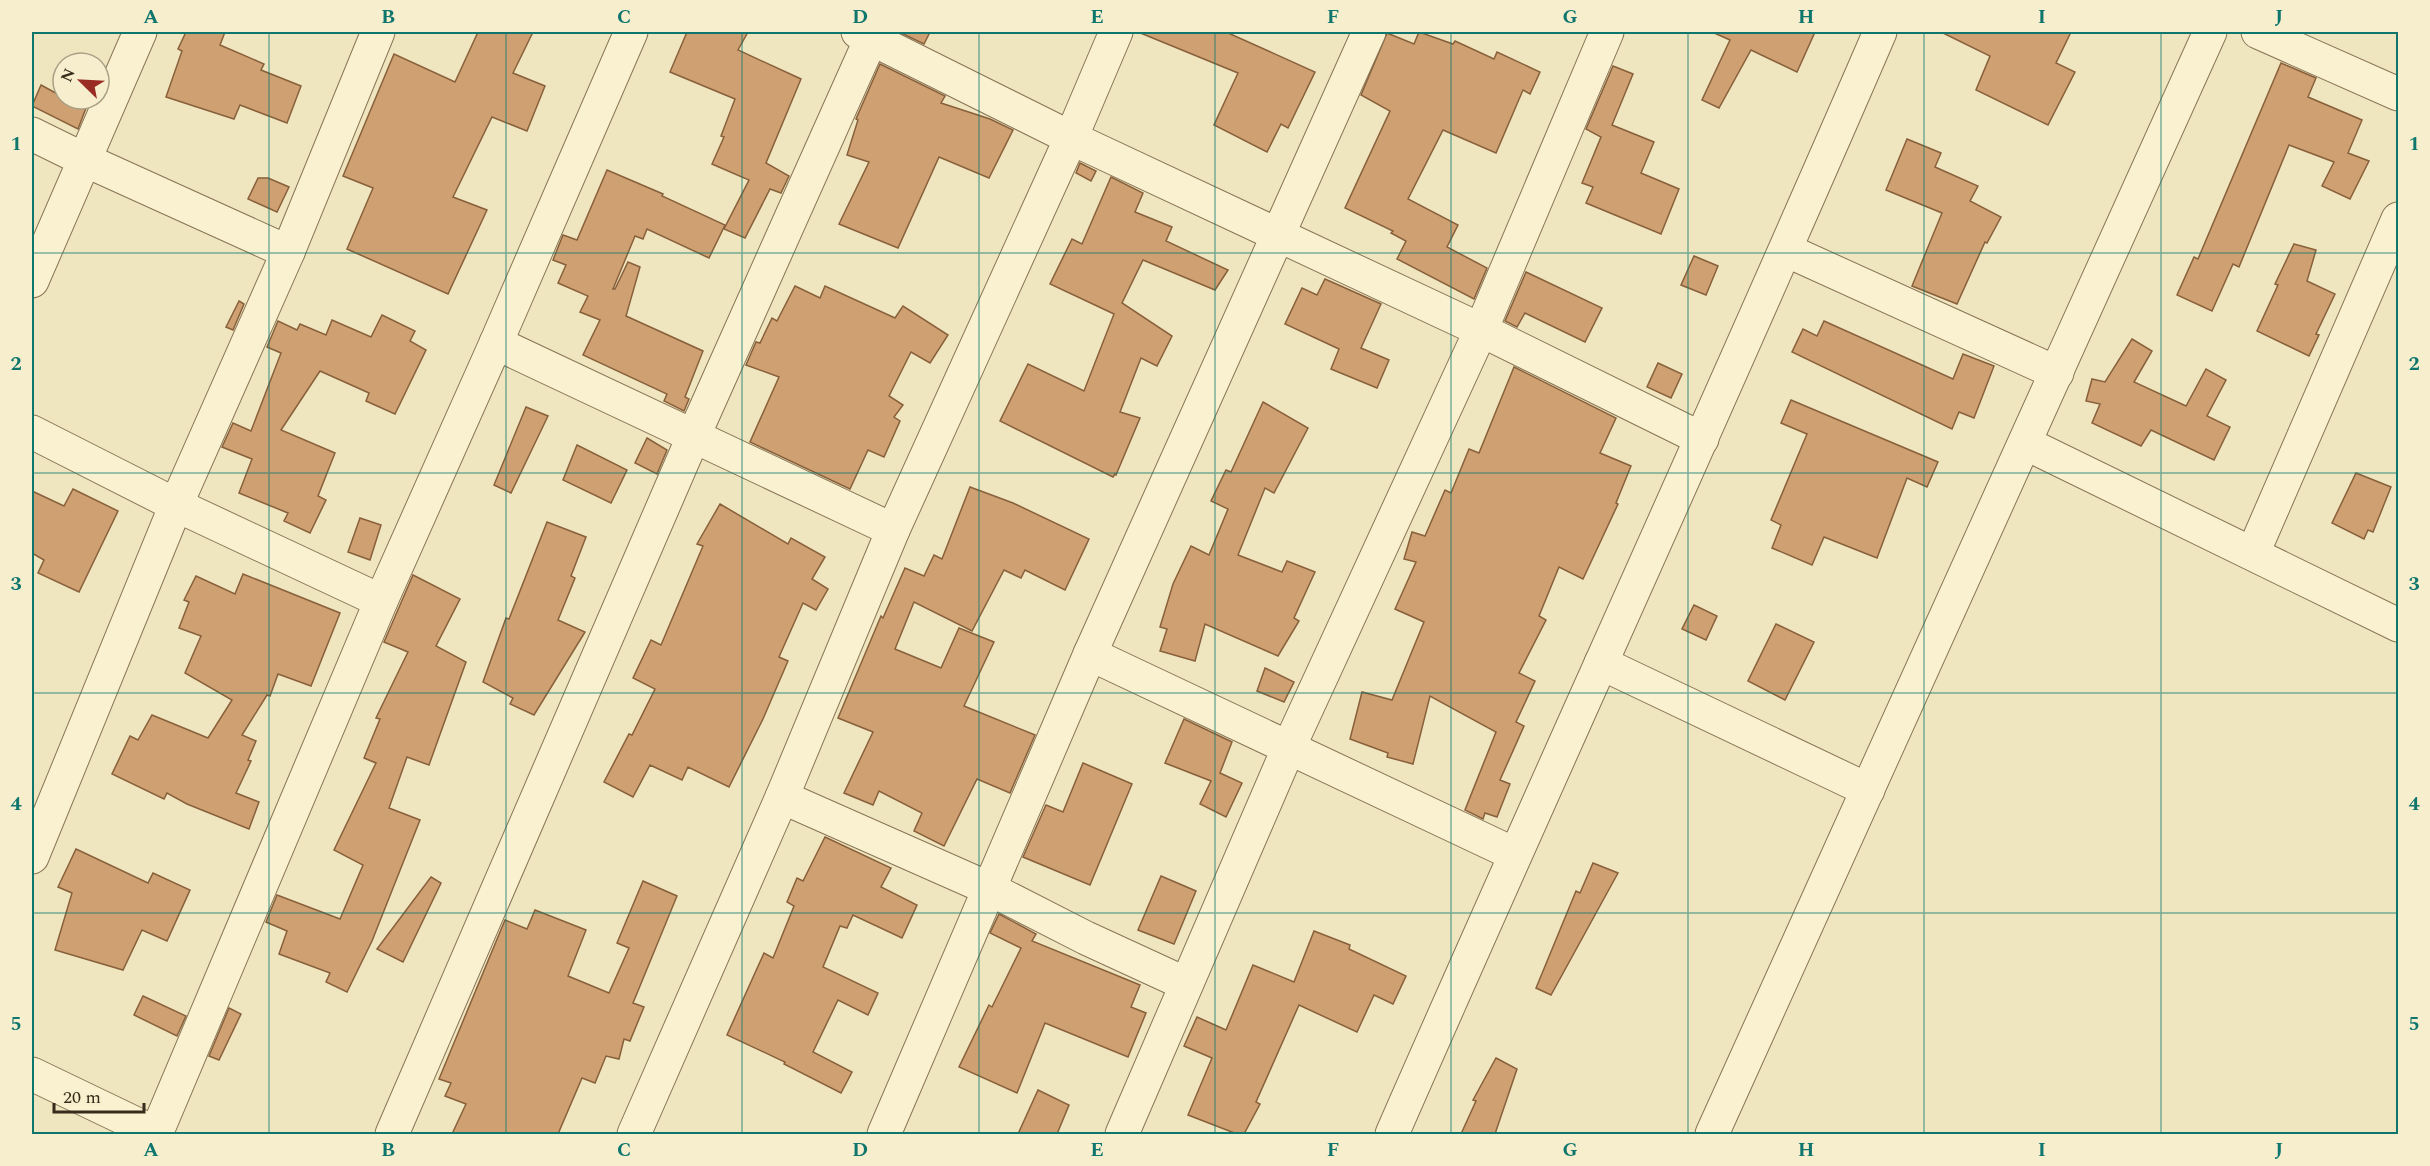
<svg xmlns="http://www.w3.org/2000/svg" width="2430" height="1166" font-family="Spectral,serif">
  <style>
    .building { fill: #cfa172; stroke: #88603b; stroke-width: 1.5 }
    .lines { fill: none; stroke-linecap: round; stroke-linejoin: round }
    .minor-casing { stroke: #887556; stroke-width: 35 }
    .minor { stroke: #faf1d1; stroke-width: 33 }
    .grid { fill: none; stroke: #0f766e; stroke-width: 1.5; stroke-opacity: 0.55 }
    .neatline { fill: none; stroke: #0f766e; stroke-width: 2 }
    .grid-label { font-size: 20px; text-anchor: middle; font-weight: bold; fill: #0f766e }
  </style>
  <rect width="100%" height="100%" fill="#efe5be"/>
  <g class="building">
    <path d="M186 32H225L220 45 264 64 261 70 301 86 287 123 240 105 234 119 166 97 182 51 178 49Z"/>
    <path d="M478 32H533L513 73 545 86 527 131 492 117 453 197 487 210 448 294 347 249 373 188 343 176 394 54 455 82Z"/>
    <path d="M687 32H748L738 50 801 79 766 163 789 176 781 193 770 189 745 238 724 229 749 180 712 164 724 137 721 136 735 99 670 72Z"/>
    <path d="M899 32H930L924 44Z"/>
    <path d="M1138 32H1226L1315 72 1288 128 1281 124 1267 152 1214 125 1238 73Z"/>
    <path d="M1419 32 1453 44 1455 41 1494 59 1497 52 1540 72 1530 94 1523 90 1496 153 1443 130 1408 199 1458 225 1447 247 1487 268 1474 299 1397 259 1406 241 1391 233 1393 231 1345 208 1390 111 1361 95 1387 33 1414 44Z"/>
    <path d="M1712 32H1815L1797 72 1751 50 1719 108 1702 100 1730 40Z"/>
    <path d="M1941 32H2071L2056 63 2075 72 2048 125 1976 90 1990 56Z"/>
    <path d="M2281 63 2316 78 2308 97 2362 120 2348 153 2369 161 2350 199 2322 186 2334 162 2289 145 2239 267 2233 264 2212 311 2177 295 2194 257 2198 259Z"/>
    <path d="M880 64 945 96 941 103 990 119 1013 130 989 178 939 157 898 248 839 224 869 162 847 155 858 120 856 119Z"/>
    <path d="M1613 66 1633 74 1612 125 1654 142 1641 173 1679 189 1661 234 1586 203 1593 187 1582 183 1601 137 1586 129Z"/>
    <path d="M41 85 63 97V99H68L86 108 78 129 32 106Z"/>
    <path d="M1907 139 1941 153 1935 167 1978 186 1970 201 2001 217 1987 243 1985 242 1957 304 1912 286 1942 213 1886 190Z"/>
    <path d="M1080 163 1096 171 1091 181 1076 173Z"/>
    <path d="M607 170 663 194 662 196 725 225 709 258 647 229 643 239 635 236 613 289H615L628 262 640 267 626 316 703 351 685 397 689 399 684 411 664 401 667 394 583 355 600 320 580 312 588 296 558 283 566 265 553 260 563 235 577 240Z"/>
    <path d="M1111 177 1143 193 1135 212 1172 227 1166 241 1228 270 1215 290 1143 260 1122 303 1172 336 1157 366 1141 358 1120 412 1140 418 1116 475 1115 474 1113 477 1000 421 1028 364 1084 391 1114 314 1050 284 1072 239 1082 244Z"/>
    <path d="M258 178H268L289 187 277 212 248 199Z"/>
    <path d="M2294 244 2316 250 2307 281 2335 294 2316 334 2319 335 2309 356 2257 331 2278 285 2275 284Z"/>
    <path d="M1694 256 1718 266 1706 295 1681 285Z"/>
    <path d="M1526 272 1602 308 1585 342 1525 313 1517 327 1505 321Z"/>
    <path d="M1325 279 1381 304 1361 348 1389 360 1377 388 1331 369 1339 349 1285 324 1302 288 1317 295Z"/>
    <path d="M795 286 820 298 825 286 895 318 903 306 948 335 930 363 911 352 889 396 903 405 894 417 900 421 884 457 868 450 850 489 750 442 779 377 746 365 756 342 760 343 772 318 777 321Z"/>
    <path d="M239 301 244 304 233 330 226 327Z"/>
    <path d="M382 315 415 331 410 341 426 350 395 414 366 401 369 393 320 371 281 430 335 453 318 496 326 500 310 533 284 521 288 513 239 493 252 459 222 447 233 423 251 431 281 353 267 347 278 321 297 330 300 324 326 335 332 320 371 337Z"/>
    <path d="M1824 321 1953 379 1963 354 1994 366 1974 418 1959 412 1952 429 1792 352 1803 329 1817 336Z"/>
    <path d="M2132 339 2152 351 2134 382 2186 406 2206 369 2226 380 2207 416 2230 427 2214 460 2151 430 2141 446 2092 423 2100 404 2086 401 2092 379 2105 382Z"/>
    <path d="M1658 363 1682 374 1671 398 1647 387Z"/>
    <path d="M1514 367 1616 418 1600 453 1631 466 1616 503 1618 504 1583 579 1559 567 1539 616 1546 620 1519 673 1535 681 1516 722 1524 726 1500 780 1510 784 1497 817 1485 813 1483 819 1465 810 1496 732 1430 696 1413 764 1387 757 1388 753 1350 739 1362 692 1392 700 1424 622 1395 609 1416 562 1404 559 1412 532 1425 536 1445 490 1451 493 1469 449 1479 453Z"/>
    <path d="M1791 400 1938 462 1927 487 1907 478 1877 558 1824 537 1812 565 1772 548 1781 525 1771 520 1807 434 1781 423Z"/>
    <path d="M1263 402 1308 428 1274 493 1265 488 1238 555 1282 572 1287 561 1315 572 1294 618 1299 621 1278 656 1205 624 1195 661 1160 651 1167 629 1160 627 1173 584 1191 546 1209 555 1228 509 1211 501 1226 470 1231 472Z"/>
    <path d="M526 407 548 416 511 493 494 485Z"/>
    <path d="M647 438 667 450 657 474 635 463Z"/>
    <path d="M577 445 627 470 611 503 563 480Z"/>
    <path d="M2356 473 2391 487 2373 532 2368 530 2364 539 2332 523Z"/>
    <path d="M970 487 1013 503 1089 539 1065 590 1025 570 1021 578 1004 570 972 631 914 602 895 649 941 668 959 628 994 642 964 706 1035 735 1010 793 977 779 944 846 914 831 922 813 879 791 873 805 844 793 873 732 838 718 881 616 883 618 905 568 924 576 934 555 942 559Z"/>
    <path d="M73 489 118 511 79 592 38 573 44 560 32 553V491L64 506Z"/>
    <path d="M720 504 788 544 791 538 825 557 812 579 828 589 816 610 803 603 779 657 788 661 763 719 729 787 688 767 682 780 650 765 633 797 604 782 629 734 632 735 655 689 633 678 651 640 661 645 703 546 697 544Z"/>
    <path d="M360 518 381 525 370 560 348 552Z"/>
    <path d="M547 522 586 537 571 576 575 578 558 620 585 632 534 715 510 704 513 698 483 682 506 618 509 619Z"/>
    <path d="M243 574 340 613 311 686 278 674 270 696 267 695 242 735 256 741 248 760 251 761 236 793 259 802 249 829 187 804 167 793 164 799 112 774 130 736 138 740 152 715 208 738 232 700 185 673 201 636 179 628 189 602 184 600 196 576 235 594Z"/>
    <path d="M413 575 460 599 436 646 466 662 429 765 407 757 389 808 420 820 372 941 347 992 326 982 330 973 279 954 287 931 266 922 277 895 340 919 363 865 334 850 376 763 364 758 380 719 376 718 408 652 384 642Z"/>
    <path d="M1694 605 1717 616 1706 640 1682 629Z"/>
    <path d="M1776 624 1814 642 1785 700 1748 681Z"/>
    <path d="M1265 668 1294 682 1284 702 1257 691Z"/>
    <path d="M1184 719 1232 742 1220 773 1242 783 1226 817 1200 804 1211 781 1165 763Z"/>
    <path d="M1083 763 1132 784 1090 885 1023 857 1046 805 1063 812Z"/>
    <path d="M825 837 891 868 881 887 917 905 902 938 853 915 847 928 840 926 823 967 878 993 868 1015 838 1000 813 1052 852 1072 841 1093 784 1064 785 1062 727 1035 764 953 773 958 794 906 787 902 797 878 803 881Z"/>
    <path d="M76 849 148 883 153 873 190 890 167 941 142 930 123 970 55 950 72 893 58 887Z"/>
    <path d="M1593 863 1618 873 1551 995 1536 988 1576 891 1580 893Z"/>
    <path d="M1161 876 1196 891 1174 944 1138 930Z"/>
    <path d="M431 877 441 883 403 962 377 949Z"/>
    <path d="M643 881 677 896 633 1003 644 1007 630 1041 624 1039 619 1059 606 1056 595 1083 582 1078 558 1134H452L466 1104 445 1096 451 1083 439 1079 505 920 527 929 535 910 586 930 568 976 609 993 629 948 617 943Z"/>
    <path d="M999 914 1036 934 1032 941 1140 985 1131 1007 1146 1013 1128 1057 1045 1023 1017 1093 959 1067 989 1005 992 1007 1021 948 990 933Z"/>
    <path d="M1314 931 1350 945 1349 949 1406 976 1393 1004 1374 995 1357 1032 1299 1005 1256 1102 1260 1104 1244 1134H1237L1188 1115 1212 1058 1184 1046 1197 1017 1226 1030 1253 965 1294 982Z"/>
    <path d="M143 996 186 1016 177 1036 134 1015Z"/>
    <path d="M229 1008 241 1014 219 1060 209 1056Z"/>
    <path d="M1496 1058 1517 1069 1495 1134H1461L1476 1101 1473 1100Z"/>
    <path d="M1038 1090 1069 1105 1057 1134H1018Z"/>
  </g>
  <g class="lines">
    <defs>
      <g id="minor">
        <path d="M858 32 1071 138 1481 330 1702 439"/>
        <path d="M2258 32 2398 94"/>
        <path d="M32 134 85 160 288 252"/>
        <path d="M1786 250 2057 373"/>
        <path d="M32 281 140 32"/>
        <path d="M496 343 893 530"/>
        <path d="M32 432 176 505 381 601"/>
        <path d="M2025 443 2398 625"/>
        <path d="M2253 553 2398 219"/>
        <path d="M1090 654 1514 854"/>
        <path d="M1601 663 1868 790"/>
        <path d="M782 797 990 889 1086 938 1186 984"/>
        <path d="M32 857 176 505 288 252 378 32"/>
        <path d="M32 1074 157 1134"/>
        <path d="M156 1134 381 601 496 343 631 32"/>
        <path d="M392 1134 694 435 874 32"/>
        <path d="M634 1134 782 797 893 530 1071 138 1116 32"/>
        <path d="M884 1134 1090 654 1369 32"/>
        <path d="M1122 1134 1289 747 1481 330 1607 32"/>
        <path d="M1392 1134C1553 766 1721 401 1880 32"/>
        <path d="M1712 1134 2210 32"/>
      </g>
    </defs>
    <use href="#minor" class="minor-casing"/>
    <use href="#minor" class="minor"/>
  </g>
  <path class="grid" d="M269 32V1134M506 32V1134M742 32V1134M979 32V1134M1215 32V1134M1451 32V1134M1688 32V1134M1924 32V1134M2161 32V1134M32 253H2398M32 473H2398M32 693H2398M32 913H2398"/>
  <rect width="2430" height="1166" fill="none" stroke="#f7eecd" stroke-width="66"/>
  <g transform="translate(81 81) rotate(294)"><circle r="28" fill="#f7eecd" stroke="#aaa086" stroke-width="1.5"/>
  <path d="M0-4.5L10 22L0 15L-10 22Z" fill="#992d24"/>
  <text y="-9" font-size="16" font-weight="bold" text-anchor="middle" fill="#372b1b">N</text>
  </g>
  <path d="M54 1103v9h90v-9" fill="none" stroke="#372b1b" stroke-width="3"/>
  <text x="63" y="1103" font-size="18" fill="#372b1b" stroke="#f7eecd" stroke-width="4.5" paint-order="stroke">20 m</text>
  <rect x="33" y="33" width="2364" height="1100" class="neatline"/>
  <g class="grid-label">
    <text x="151" y="23">A</text>
    <text x="388" y="23">B</text>
    <text x="624" y="23">C</text>
    <text x="860" y="23">D</text>
    <text x="1097" y="23">E</text>
    <text x="1333" y="23">F</text>
    <text x="1570" y="23">G</text>
    <text x="1806" y="23">H</text>
    <text x="2042" y="23">I</text>
    <text x="2279" y="23">J</text>
    <text x="16" y="150">1</text>
    <text x="2414" y="150">1</text>
    <text x="16" y="370">2</text>
    <text x="2414" y="370">2</text>
    <text x="16" y="590">3</text>
    <text x="2414" y="590">3</text>
    <text x="16" y="810">4</text>
    <text x="2414" y="810">4</text>
    <text x="16" y="1030">5</text>
    <text x="2414" y="1030">5</text>
    <text x="151" y="1156">A</text>
    <text x="388" y="1156">B</text>
    <text x="624" y="1156">C</text>
    <text x="860" y="1156">D</text>
    <text x="1097" y="1156">E</text>
    <text x="1333" y="1156">F</text>
    <text x="1570" y="1156">G</text>
    <text x="1806" y="1156">H</text>
    <text x="2042" y="1156">I</text>
    <text x="2279" y="1156">J</text>
  </g>
</svg>
